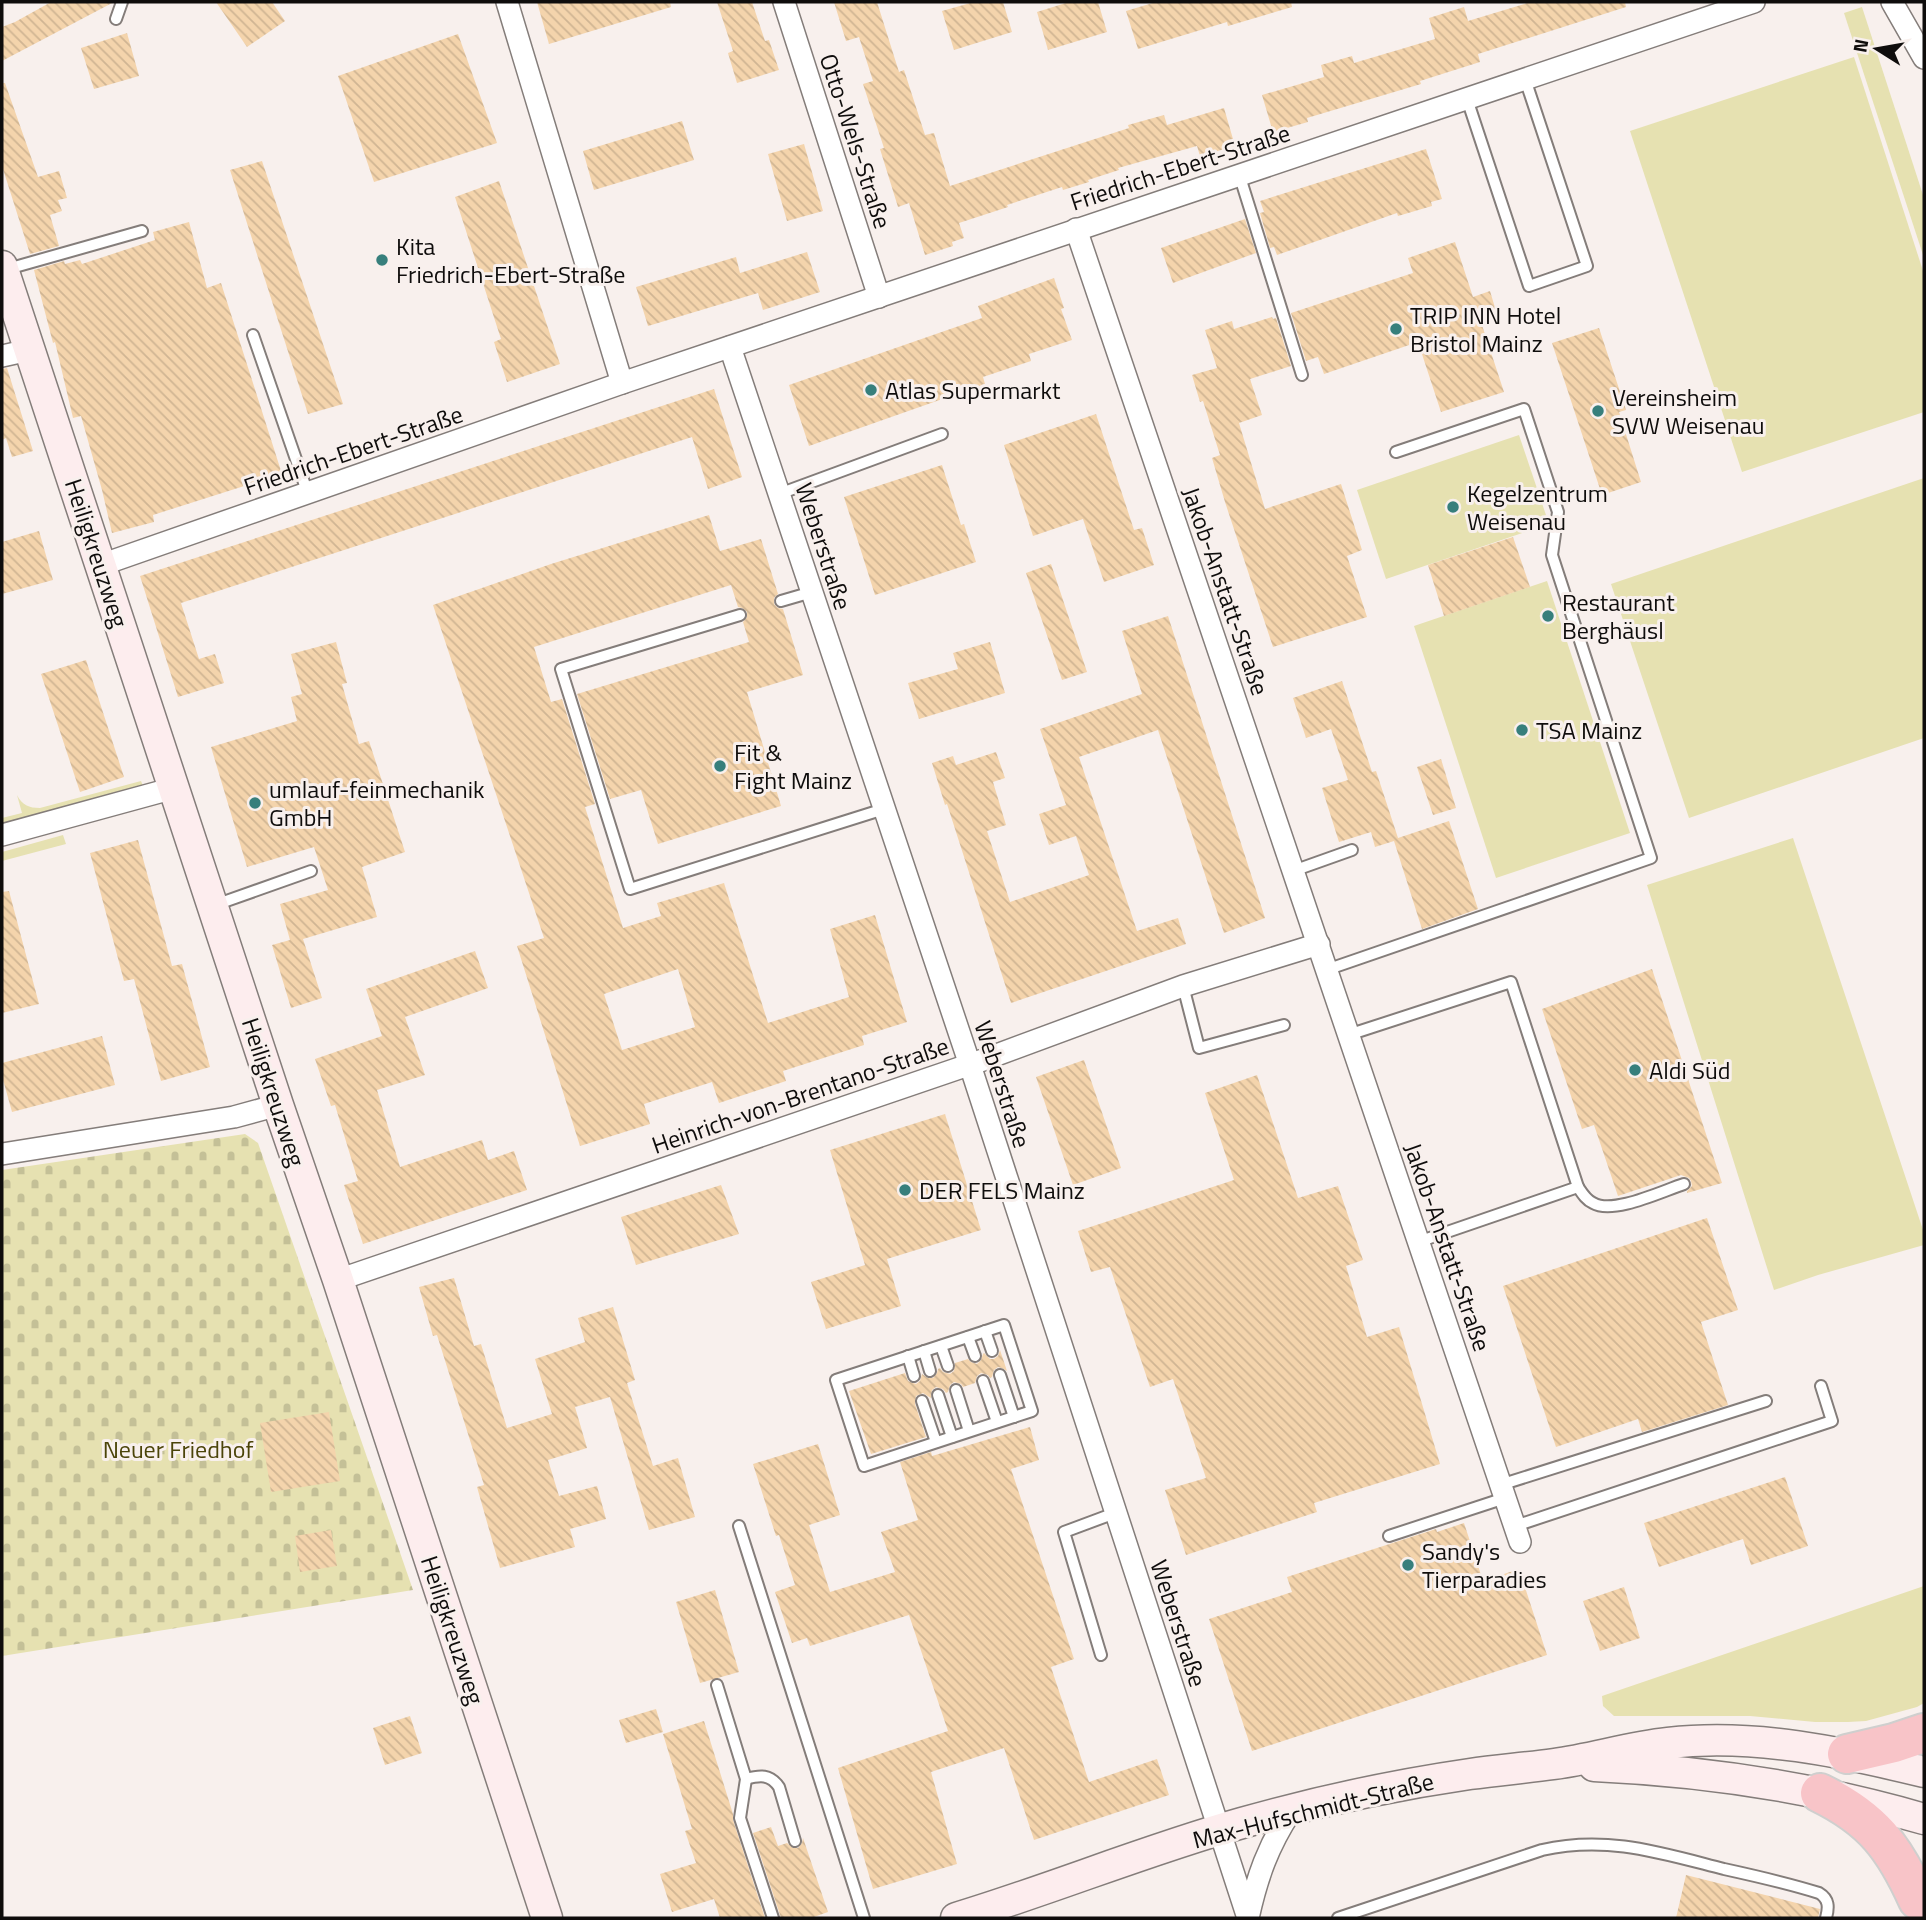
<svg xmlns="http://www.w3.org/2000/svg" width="1926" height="1920" font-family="'Titillium Web',sans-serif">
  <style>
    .green { fill: #e6e1b1 }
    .cemetery { fill: url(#cemetery-stones) }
    .building { fill: url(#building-back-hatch); fill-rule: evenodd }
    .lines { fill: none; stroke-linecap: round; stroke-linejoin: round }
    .lane-casing { stroke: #847d7a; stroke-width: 14 }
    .street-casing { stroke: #847d7a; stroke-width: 24 }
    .secondary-casing { stroke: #847d7a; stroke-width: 33 }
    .highway-casing { stroke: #cfcfce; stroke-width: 42 }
    .lane { stroke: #fff; stroke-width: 10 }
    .street { stroke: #fff; stroke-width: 21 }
    .secondary { stroke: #fdedee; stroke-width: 30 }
    .highway { stroke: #f8c4c8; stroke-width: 38 }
    .poi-dot { fill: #377f7c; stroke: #f8f0ed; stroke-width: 2.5 }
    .labels { text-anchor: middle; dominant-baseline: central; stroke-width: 6; stroke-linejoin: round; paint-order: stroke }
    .street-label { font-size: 24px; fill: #0f0d0c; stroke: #f8f0ed }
    .poi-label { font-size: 24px; fill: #0f0d0c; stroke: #f8f0ed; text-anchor: start }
    .park-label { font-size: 24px; fill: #4b4409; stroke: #f8f0ed }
  </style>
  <defs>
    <pattern id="cemetery-stones" width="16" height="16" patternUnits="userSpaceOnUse" patternTransform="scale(1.75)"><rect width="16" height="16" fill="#e6e1b1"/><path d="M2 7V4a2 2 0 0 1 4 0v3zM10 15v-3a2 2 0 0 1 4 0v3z" fill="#c4c097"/></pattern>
    <pattern id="building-back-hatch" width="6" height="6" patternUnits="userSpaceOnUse" patternTransform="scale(1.75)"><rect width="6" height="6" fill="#f4d4ac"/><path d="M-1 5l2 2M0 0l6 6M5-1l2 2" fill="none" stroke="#d0b593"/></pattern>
  </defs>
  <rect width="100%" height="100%" fill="#f8f0ed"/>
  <g class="green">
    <path d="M1862 7 1924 198V258L1844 13Z"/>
    <path d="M1854 57 1924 274V412L1742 472 1630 131Z"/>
    <path d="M1519 435 1549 524 1386 579 1357 490Z"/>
    <path d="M1924 478V738L1689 818 1611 584Z"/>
    <path d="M1547 581 1630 833 1496 878 1414 626Z"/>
    <path d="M141 781 143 786 2 824V818L22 813 17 795C22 805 29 808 40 808Z"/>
    <path d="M63 835 66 844 2 861V852Z"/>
    <path d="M1793 838 1924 1233V1245L1818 1275 1774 1290 1647 885Z"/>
    <path d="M1924 1586V1703L1917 1707 1866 1721 1848 1722H1815L1750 1716H1614L1603 1706 1602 1696Z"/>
  </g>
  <path class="cemetery" d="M245 1134 258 1143 413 1590 2 1656V1170Z"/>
  <g class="building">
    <path d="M51 2H114L2 61V27L15 22Z"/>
    <path d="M216 2H272L285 21 247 47Z"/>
    <path d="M537 2H670L671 7 549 44Z"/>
    <path d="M717 2H752L765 41 769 40 779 70 737 83 728 53 733 51Z"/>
    <path d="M834 2H877L899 72 904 70 925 135 934 133 950 186 1129 128 1128 125 1164 115 1167 125 1224 108 1235 146 1200 156 1197 146 1118 168 1119 170 1088 180 1089 182 1063 190 1062 187 1007 205 1008 207 959 223 964 238 952 242 953 246 925 255 909 203 898 207 880 149 884 148 863 84 873 81 859 37 846 41Z"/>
    <path d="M974 2H1003L1012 32 954 50 942 11Z"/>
    <path d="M1069 2H1098L1107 32 1048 50 1037 12Z"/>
    <path d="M1156 2H1291L1292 7 1228 26 1227 22 1138 49 1126 11Z"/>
    <path d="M1531 2H1625L1626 7 1478 54 1480 62 1420 81 1421 84 1307 118 1308 122 1273 132 1262 95 1324 77 1321 65 1352 56 1354 63 1435 39 1429 18 1464 7 1468 21Z"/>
    <path d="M127 33 139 76 94 89 81 48Z"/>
    <path d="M458 34 497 143 374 182 338 76Z"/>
    <path d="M2 83H5L38 177 59 171 67 198 58 200 62 211 50 215 59 246 30 254 2 166Z"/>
    <path d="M682 121 694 160 594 190 583 151Z"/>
    <path d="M804 144 823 211 787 221 768 154Z"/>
    <path d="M1426 149 1442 199 1431 202 1432 206 1398 216 1397 213 1277 255 1274 247 1270 248 1260 213 1264 212 1260 201Z"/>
    <path d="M262 161 343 404 308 414 230 170Z"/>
    <path d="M499 181 560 364 507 382 494 342 501 339 455 197Z"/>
    <path d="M1245 219 1256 253 1173 283 1161 248Z"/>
    <path d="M189 222 207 288 221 283 282 474 153 515 154 522 112 533 102 490 81 416 73 418 55 342 53 343 34 270 64 261 65 264 80 260 82 264 155 240 153 232Z"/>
    <path d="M1455 242 1473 297 1490 291 1496 311 1479 316 1504 392 1441 412 1418 342 1324 374 1318 357 1306 361 1291 313 1413 273 1408 258Z"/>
    <path d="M807 252 820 292 763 310 758 293 648 326 636 287 736 257 740 273Z"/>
    <path d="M1054 278 1064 308 1061 309 1072 340 1029 354 1031 361 983 377 985 384 809 446 789 385 982 318 978 306Z"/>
    <path d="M1272 317 1273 319 1276 318 1291 366 1250 379 1262 415 1239 423 1265 509 1341 484 1362 550 1347 556 1367 617 1273 647 1225 502 1212 458 1220 455 1203 401 1200 402 1192 375 1217 368 1205 330 1232 321 1234 329Z"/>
    <path d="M1599 328 1626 410 1619 412 1641 482 1602 495 1552 343Z"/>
    <path d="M7 368 33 451 12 457 6 438 2 440V369Z"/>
    <path d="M714 389 742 477 708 489 692 437 181 603 199 659 215 654 224 683 178 697 140 576Z"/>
    <path d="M1096 414 1134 530 1142 528 1154 565 1104 582 1083 519 1033 536 1004 445Z"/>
    <path d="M942 465 961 525 964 524 976 562 875 595 844 497Z"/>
    <path d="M709 515 720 551 761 539 778 594 774 598V604L778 608 783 609 803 675 747 692 781 806 658 844 641 790 610 799 577 694 749 642 743 622 747 617V612L742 608 738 607 731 585 534 647 551 702 562 699 595 804 585 807 623 928 661 916 657 903 724 883 768 1023 849 997 830 929 875 915 907 1022 862 1036 864 1045 783 1071 786 1081 719 1103 712 1082 644 1104 650 1124 580 1146 517 946 544 938 433 605 551 564ZM678 969 695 1027 622 1050 604 994Z"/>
    <path d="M39 531 53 580 2 594V542Z"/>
    <path d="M1513 537 1530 587 1444 616 1428 565Z"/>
    <path d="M1051 564 1087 672 1062 680 1026 573Z"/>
    <path d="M1168 616 1265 918 1224 933 1158 730 1079 757 1137 931 1178 918 1186 944 1011 1003 947 804 945 805 932 763 953 756 956 765 996 752 1005 778 993 782 1006 825 987 831 1010 902 1089 875 1076 836 1049 845 1039 814 1066 805 1040 729 1142 694 1122 631Z"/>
    <path d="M336 642 347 683 342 684 359 744 369 741 405 852 362 867 377 917 303 939 322 998 291 1008 272 945 290 940 280 904 328 890 314 847 247 867 211 747 297 721 291 697 302 694 291 654Z"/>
    <path d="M990 642 1005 693 919 719 908 683 958 669 953 653Z"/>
    <path d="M86 660 124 777 80 792 41 674Z"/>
    <path d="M1342 681 1372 772 1376 771 1398 838 1449 821 1478 909 1422 929 1394 841 1375 847 1371 832 1339 842 1322 788 1348 780 1331 729 1306 738 1293 698Z"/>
    <path d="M1441 759 1456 808 1433 815 1417 767Z"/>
    <path d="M138 840 172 966 182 964 210 1067 161 1081 134 979 124 981 90 853Z"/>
    <path d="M9 891 39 1004 2 1013V892Z"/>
    <path d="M475 951 488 988 405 1017 425 1075 377 1090 400 1167 482 1140 488 1160 514 1151 527 1190 363 1244 344 1185 358 1181 335 1105 331 1106 315 1059 382 1036 366 989Z"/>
    <path d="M1652 969 1722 1183 1687 1193V1191L1692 1186 1691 1181 1689 1178 1681 1175 1618 1196 1594 1125 1582 1129 1542 1009Z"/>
    <path d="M102 1036 115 1085 12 1112 2 1076V1063Z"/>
    <path d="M1084 1060 1121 1168 1073 1185 1036 1077Z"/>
    <path d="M1257 1075 1298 1198 1338 1186 1363 1260 1346 1266 1367 1337 1399 1327 1440 1464 1314 1503 1317 1512 1186 1555 1165 1490 1206 1478 1173 1379 1150 1387 1110 1267 1091 1272 1078 1231 1234 1180 1205 1093Z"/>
    <path d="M945 1114 981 1230 887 1259 901 1306 826 1329 811 1282 865 1265 830 1150Z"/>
    <path d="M721 1185 739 1234 636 1265 621 1217Z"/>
    <path d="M1707 1218 1738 1310 1701 1322 1728 1405 1642 1432 1638 1419 1556 1447 1503 1286Z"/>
    <path d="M454 1278 474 1346 481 1344 507 1428 552 1414 535 1359 585 1342 578 1318 613 1307 635 1380 627 1383 653 1466 678 1458 695 1517 649 1530 610 1397 575 1407 587 1448 548 1460 559 1496 597 1486 606 1519 570 1529 575 1547 500 1568 477 1487 484 1485 437 1335 433 1336 419 1287Z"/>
    <path d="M1000 1350 1007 1371 1002 1368 998 1367 994 1370 992 1377 990 1378 988 1375 981 1373 977 1376 975 1383 963 1387 961 1384 954 1382 950 1385 948 1392 946 1393 943 1389 936 1387 932 1390 931 1398 923 1393 916 1396 915 1404 926 1437 871 1454 849 1391 905 1373 908 1381 916 1384 920 1381 922 1374 928 1378H933L937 1373 938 1369 940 1368 943 1372 950 1374 954 1371 955 1363 968 1359 971 1362 977 1364 981 1360 983 1354 984 1353 990 1359H994L998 1356Z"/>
    <path d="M329 1412 340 1481 271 1492 260 1423Z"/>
    <path d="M1030 1427 1039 1460 1011 1469 1074 1659 1051 1667 1089 1782 1157 1759 1169 1795 1034 1840 1004 1748 931 1772 957 1864 873 1889 838 1768 948 1731 909 1615 810 1646 807 1638 792 1643 775 1592 795 1585 779 1535 776 1536 753 1464 818 1444 840 1515 809 1525 830 1592 895 1572 881 1532 918 1520 900 1462 931 1452 932 1456Z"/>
    <path d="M1785 1477 1808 1546 1751 1565 1743 1539 1659 1567 1644 1523Z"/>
    <path d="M1464 1523 1483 1581 1519 1569 1547 1655 1252 1751 1209 1619 1292 1592 1287 1577 1436 1529 1437 1532Z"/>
    <path d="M331 1530 337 1566 300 1572 295 1536Z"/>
    <path d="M1624 1587 1640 1638 1600 1651 1583 1601Z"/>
    <path d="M715 1590 739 1672 700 1683 676 1602Z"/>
    <path d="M656 1709 663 1732 626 1743 619 1720Z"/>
    <path d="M410 1716 422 1753 385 1765 373 1728Z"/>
    <path d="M704 1721 733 1814V1820L765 1918H720L714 1899 672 1912 660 1874 696 1863 685 1831 692 1829 663 1734Z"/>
    <path d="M771 1827 778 1846 787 1843 793 1848H798L802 1843 803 1838 828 1912 811 1918H781L753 1833Z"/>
    <path d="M1686 1875 1820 1909 1818 1918H1676Z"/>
  </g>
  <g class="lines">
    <defs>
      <g id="lane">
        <path d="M116 19 122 2"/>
        <path d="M1467 99 1529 286 1587 266 1525 79"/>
        <path d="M1239 174 1302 375"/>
        <path d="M4 270 142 231"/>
        <path d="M253 335 308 494"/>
        <path d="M779 494 942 434"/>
        <path d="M781 601 812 592"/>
        <path d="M740 615 561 669 630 889 884 809"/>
        <path d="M1293 871 1352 850"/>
        <path d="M215 905 311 871"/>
        <path d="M1326 970 1651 858 1552 555 1558 512 1524 409 1396 452"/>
        <path d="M1183 986 1199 1048 1284 1025"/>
        <path d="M1348 1035 1511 982 1578 1187 1418 1242"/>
        <path d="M1578 1187C1582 1193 1586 1200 1593 1203 1613 1215 1662 1191 1684 1184"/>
        <path d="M1004 1325 1032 1411 864 1466 836 1380Z"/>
        <path d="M985 1331 992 1351"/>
        <path d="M968 1337 975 1356"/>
        <path d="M941 1346 948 1366"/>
        <path d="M924 1351 930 1371"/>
        <path d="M908 1356 914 1376"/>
        <path d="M1000 1375 1014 1417"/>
        <path d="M983 1381 997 1422"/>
        <path d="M956 1390 969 1431"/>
        <path d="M938 1395 952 1437"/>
        <path d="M922 1401 936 1442"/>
        <path d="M1500 1485 1766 1401"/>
        <path d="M739 1526 864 1918"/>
        <path d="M1515 1526 1832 1421 1821 1386"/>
        <path d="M1389 1536 1505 1498"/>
        <path d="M1101 1655 1064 1532 1115 1513"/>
        <path d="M717 1685 746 1779 740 1818 773 1918"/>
        <path d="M746 1779C760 1775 770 1774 779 1787L795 1841"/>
        <path d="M1338 1918 1542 1850C1607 1835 1661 1853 1724 1869 1756 1876 1787 1883 1819 1893 1829 1899 1829 1907 1826 1918"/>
      </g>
      <g id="street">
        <path d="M507 2 622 383"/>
        <path d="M784 2 879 297"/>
        <path d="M1892 2 1924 58"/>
        <path d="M1076 229 1520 1542"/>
        <path d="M730 347 970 1065 1248 1918"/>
        <path d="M2 356 29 350"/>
        <path d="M101 565 622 383 1754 2"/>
        <path d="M2 835 174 788"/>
        <path d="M2 1154 234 1117 278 1105"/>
        <path d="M338 1280 983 1060 1183 986 1319 944"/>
        <path d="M1248 1918C1257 1877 1268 1846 1291 1811"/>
      </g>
      <g id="secondary">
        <path d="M2 266 278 1105 338 1280 547 1918"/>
        <path d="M1594 1766C1705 1771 1818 1788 1924 1819"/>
        <path d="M956 1918C1052 1889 1146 1850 1242 1823 1316 1802 1394 1785 1470 1774 1498 1770 1526 1768 1554 1764 1592 1759 1629 1747 1668 1743 1754 1733 1842 1752 1924 1772"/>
      </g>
      <g id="highway">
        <path d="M1847 1754 1894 1743 1924 1733"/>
        <path d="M1820 1793C1873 1819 1894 1847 1918 1900"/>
      </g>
    </defs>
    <use href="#lane" class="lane-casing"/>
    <use href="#street" class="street-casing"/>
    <use href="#secondary" class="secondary-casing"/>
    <use href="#highway" class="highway-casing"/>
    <use href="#lane" class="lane"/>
    <use href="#street" class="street"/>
    <use href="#secondary" class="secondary"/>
    <use href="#highway" class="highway"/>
  </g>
  <g class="poi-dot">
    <circle cx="382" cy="260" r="7"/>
    <circle cx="1396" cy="329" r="7"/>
    <circle cx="871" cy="390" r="7"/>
    <circle cx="1598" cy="411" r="7"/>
    <circle cx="1453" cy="507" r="7"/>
    <circle cx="1548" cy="616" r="7"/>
    <circle cx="1522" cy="730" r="7"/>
    <circle cx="720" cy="766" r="7"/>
    <circle cx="255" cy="803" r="7"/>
    <circle cx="1635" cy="1070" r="7"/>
    <circle cx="905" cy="1190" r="7"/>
    <circle cx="1408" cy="1565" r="7"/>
  </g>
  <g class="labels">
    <g class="street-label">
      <text transform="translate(856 141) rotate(72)">Otto-Wels-Straße</text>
      <text transform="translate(1180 167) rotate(-18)">Friedrich-Ebert-Straße</text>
      <text transform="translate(353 450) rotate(-19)">Friedrich-Ebert-Straße</text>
      <text transform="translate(824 546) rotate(72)">Weberstraße</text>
      <text transform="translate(97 553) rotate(72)">Heiligkreuzweg</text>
      <text transform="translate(1226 591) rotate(71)">Jakob-Anstatt-Straße</text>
      <text transform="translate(1003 1084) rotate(72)">Weberstraße</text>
      <text transform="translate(274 1092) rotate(72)">Heiligkreuzweg</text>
      <text transform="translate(800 1095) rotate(-19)">Heinrich-von-Brentano-Straße</text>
      <text transform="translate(1448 1247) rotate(71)">Jakob-Anstatt-Straße</text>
      <text transform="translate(1179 1623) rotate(72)">Weberstraße</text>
      <text transform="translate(453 1630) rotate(72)">Heiligkreuzweg</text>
      <text transform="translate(1313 1810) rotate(-14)">Max-Hufschmidt-Straße</text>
    </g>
    <g class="poi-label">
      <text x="396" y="246">Kita<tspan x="396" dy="28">Friedrich-Ebert-Straße</tspan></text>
      <text x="1410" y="315">TRIP INN Hotel<tspan x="1410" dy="28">Bristol Mainz</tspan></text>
      <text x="885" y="390">Atlas Supermarkt</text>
      <text x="1612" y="397">Vereinsheim<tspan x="1612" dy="28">SVW Weisenau</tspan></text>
      <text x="1467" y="493">Kegelzentrum<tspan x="1467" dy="28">Weisenau</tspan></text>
      <text x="1562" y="602">Restaurant<tspan x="1562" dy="28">Berghäusl</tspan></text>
      <text x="1536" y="730">TSA Mainz</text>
      <text x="734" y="752">Fit &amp;<tspan x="734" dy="28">Fight Mainz</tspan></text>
      <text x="269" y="789">umlauf-feinmechanik<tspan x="269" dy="28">GmbH</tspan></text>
      <text x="1649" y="1070">Aldi Süd</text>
      <text x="919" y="1190">DER FELS Mainz</text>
      <text x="1422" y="1551">Sandy's<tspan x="1422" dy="28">Tierparadies</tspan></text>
    </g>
    <g class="park-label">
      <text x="178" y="1449">Neuer Friedhof</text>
    </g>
  </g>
  <rect width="1926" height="1920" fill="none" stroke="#0f0d0c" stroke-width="7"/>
  <g transform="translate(1877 49) rotate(281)" stroke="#f8f0ed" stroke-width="5" paint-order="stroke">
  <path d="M0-5L12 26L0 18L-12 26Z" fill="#0f0d0c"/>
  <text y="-10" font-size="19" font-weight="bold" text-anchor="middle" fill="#0f0d0c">N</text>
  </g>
</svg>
